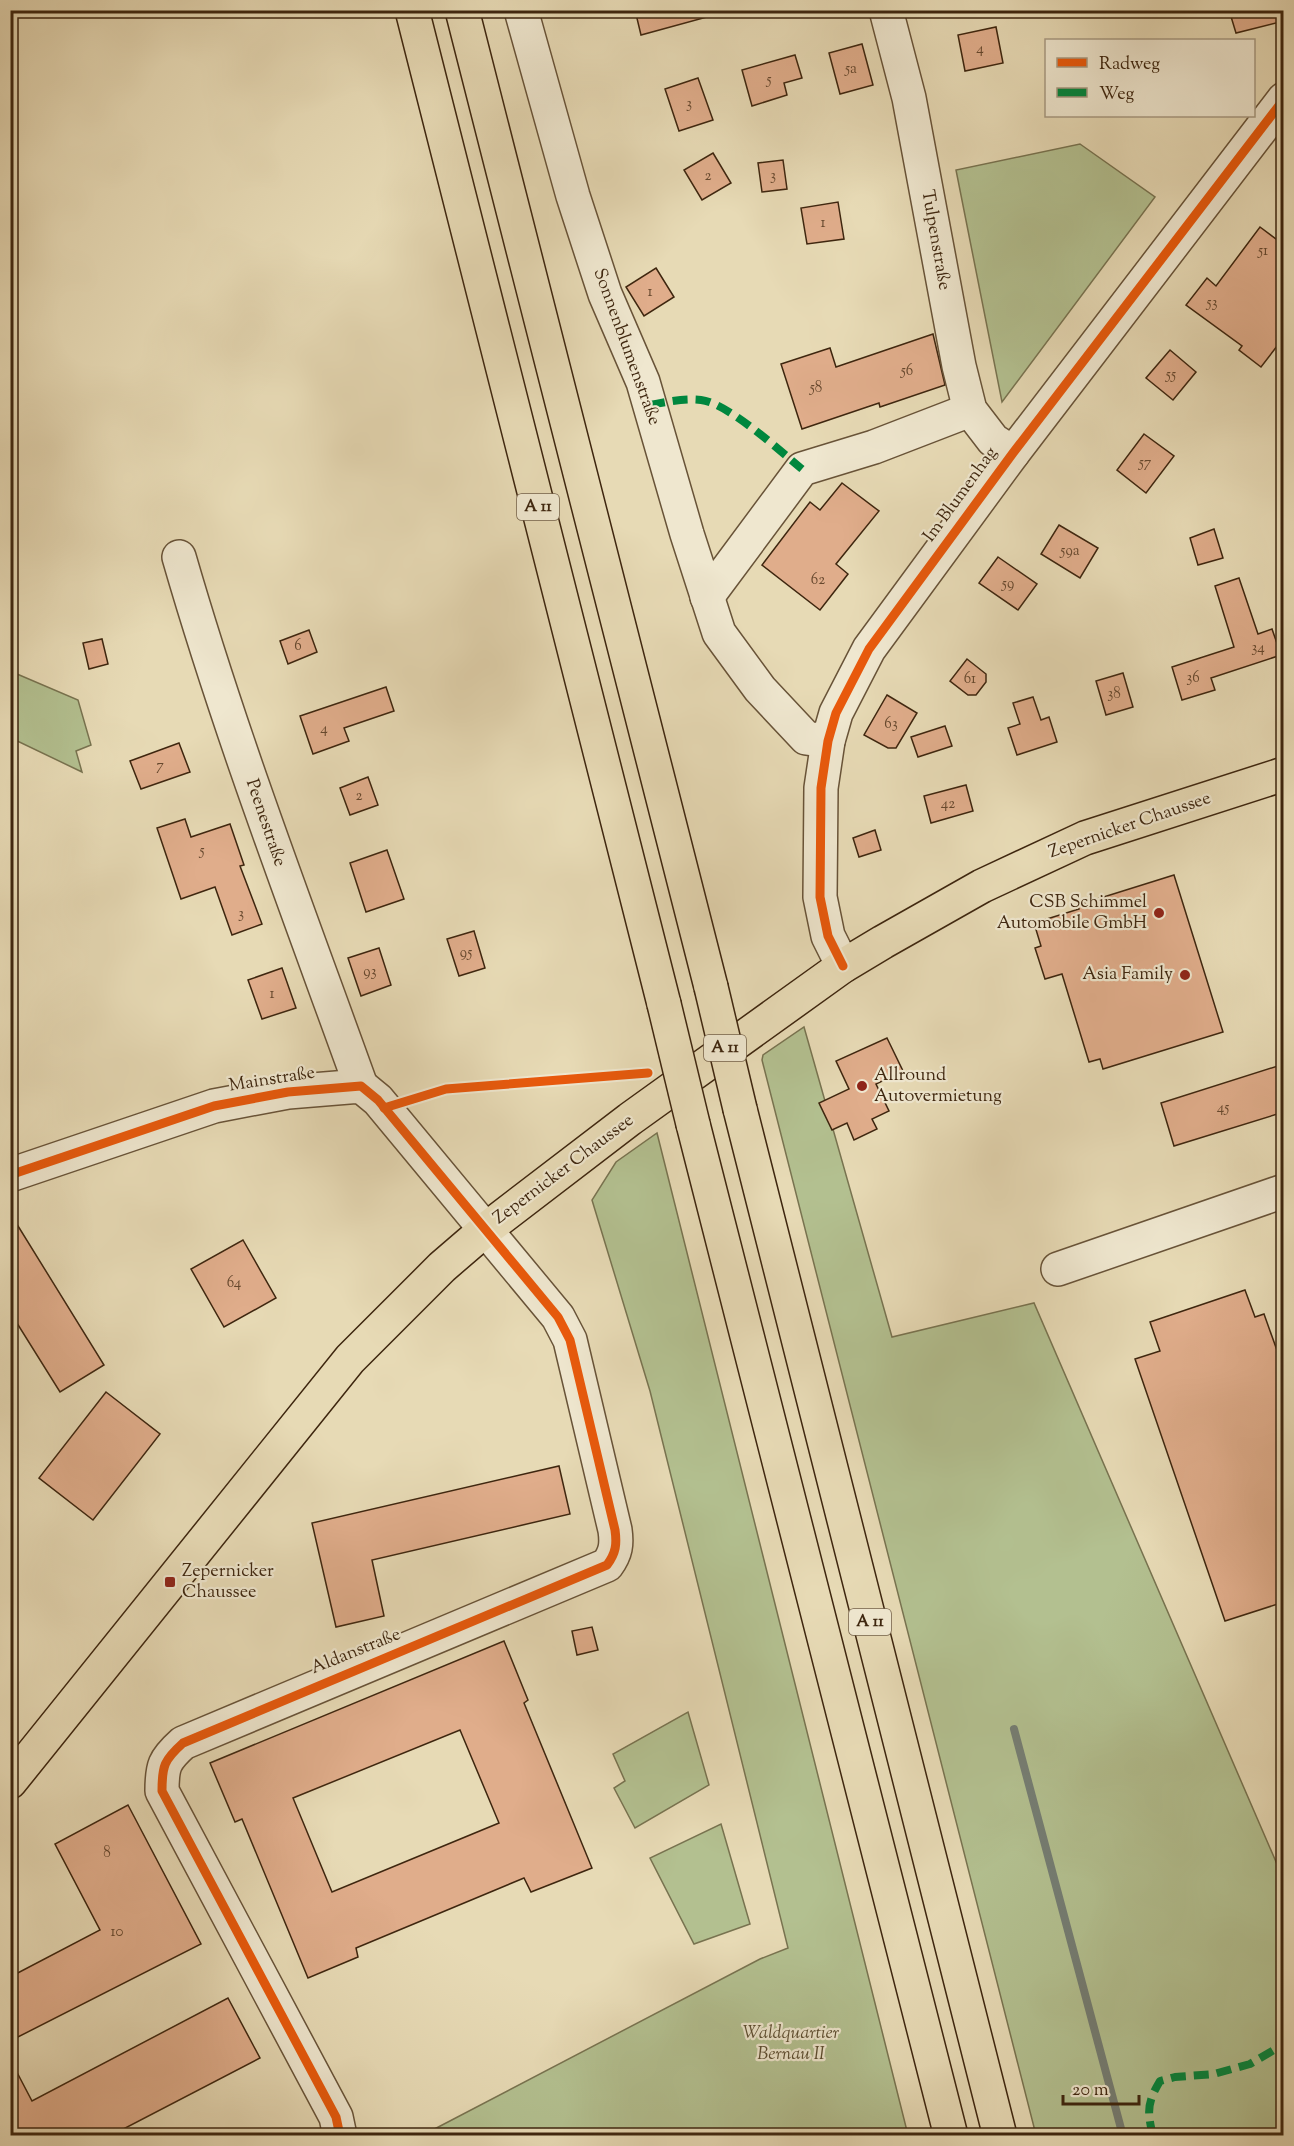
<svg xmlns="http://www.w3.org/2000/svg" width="1294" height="2146" font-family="'Sorts Mill Goudy',serif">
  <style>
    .green { fill: #b3c090; stroke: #787350; stroke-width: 1.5 }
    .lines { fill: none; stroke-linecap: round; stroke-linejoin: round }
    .stream { stroke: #757e74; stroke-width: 8 }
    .building { fill: #e0ad8b; stroke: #3e260f; stroke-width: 1.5; fill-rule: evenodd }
    .minor-casing { stroke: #685338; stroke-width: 36 }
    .major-casing { stroke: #3e260f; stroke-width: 36 }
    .highway-casing { stroke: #3e260f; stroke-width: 36 }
    .minor { stroke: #efe7cf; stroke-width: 33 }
    .major { stroke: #e7dab5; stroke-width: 33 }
    .highway { stroke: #e7dab5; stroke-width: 33 }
    .highway-bridge-casing { stroke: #3e260f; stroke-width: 36; stroke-linecap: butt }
    .highway-bridge { stroke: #e7dab5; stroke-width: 33 }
    .quiet { stroke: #00873e; stroke-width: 8; stroke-dasharray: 15 8; stroke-linecap: butt }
    .cycleway-casing { stroke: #efe7cf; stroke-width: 13 }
    .cycleway { stroke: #e8590c; stroke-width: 9 }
    .poi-dot { fill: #8f2418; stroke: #efe7cf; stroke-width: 2 }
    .labels { text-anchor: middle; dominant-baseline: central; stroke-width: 4.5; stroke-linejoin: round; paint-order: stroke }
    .number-label { font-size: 15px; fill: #66482e }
    .shield { fill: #efe7cf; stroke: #736049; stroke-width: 1.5 }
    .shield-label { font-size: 16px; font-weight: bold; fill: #3e260f }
    .street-label { font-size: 18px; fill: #3e260f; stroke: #efe7cf }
    .poi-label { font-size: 18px; fill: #3e260f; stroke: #efe7cf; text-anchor: end }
    .park-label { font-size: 18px; font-style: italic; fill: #5b4c2f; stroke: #efe7cf }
  </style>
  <rect width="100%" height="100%" fill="#e7dab5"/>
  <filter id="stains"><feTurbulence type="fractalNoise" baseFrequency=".00333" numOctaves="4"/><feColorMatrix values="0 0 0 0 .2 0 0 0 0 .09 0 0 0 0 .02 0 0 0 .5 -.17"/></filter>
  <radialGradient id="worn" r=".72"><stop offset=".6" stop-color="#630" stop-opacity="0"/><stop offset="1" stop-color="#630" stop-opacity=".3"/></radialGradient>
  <g class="green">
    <path d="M1080 144 1155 197 1002 402 956 170Z"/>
    <path d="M10 671 78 700 91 745 76 751 82 772 11 738Z"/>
    <path d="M804 1027 892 1337 1034 1303 1283 1878V2135H1036L762 1060 763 1055Z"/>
    <path d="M657 1133 908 2135H423L760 1959 788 1948 650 1391 592 1200 616 1162Z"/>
    <path d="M688 1712 709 1785 635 1828 614 1788 625 1781 613 1754Z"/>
    <path d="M721 1824 750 1924 694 1944 650 1858Z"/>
  </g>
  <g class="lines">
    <path class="stream" d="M1014 1729 1123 2136"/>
  </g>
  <g class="building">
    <path d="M635 10H706L707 17 641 35Z"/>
    <path d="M1229 10H1284V21L1236 33Z"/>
    <path d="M996 27 1003 63 965 71 958 35Z"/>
    <path d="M862 44 873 85 840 94 829 53Z"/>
    <path d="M795 55 802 78 784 83 787 95 752 106 742 70Z"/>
    <path d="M698 78 713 120 679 131 665 89Z"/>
    <path d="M713 153 731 183 702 200 684 170Z"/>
    <path d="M783 160 787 189 762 192 758 163Z"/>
    <path d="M838 202 844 239 807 244 801 208Z"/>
    <path d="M1260 227 1284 245V337L1261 367 1239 350 1242 346 1186 305 1207 278 1216 286Z"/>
    <path d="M656 268 674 297 644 316 626 287Z"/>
    <path d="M933 334 945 385 880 407 879 403 802 429 781 364 830 348 836 367Z"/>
    <path d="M1170 350 1196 372 1173 400 1146 378Z"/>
    <path d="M1144 434 1174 456 1146 493 1117 470Z"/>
    <path d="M842 483 879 511 836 564 848 574 820 610 762 565 810 502 820 510Z"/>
    <path d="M1059 525 1098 548 1080 578 1041 554Z"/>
    <path d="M1214 529 1223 558 1198 565 1190 538Z"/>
    <path d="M998 557 1037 584 1018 610 979 583Z"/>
    <path d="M1239 578 1258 634 1272 629 1281 655 1211 678 1215 690 1182 700 1172 667 1234 647 1215 586Z"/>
    <path d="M309 630 317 652 288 664 280 641Z"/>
    <path d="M102 639 108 664 89 669 83 643Z"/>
    <path d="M967 659 986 674V682L976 695H968L950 681Z"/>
    <path d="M1123 673 1133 707 1106 715 1096 681Z"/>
    <path d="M386 687 394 711 344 728 349 741 313 754 300 716Z"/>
    <path d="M887 695 917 713 896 748H888L864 735Z"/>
    <path d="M1033 697 1041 720 1049 717 1057 742 1017 755 1008 728 1020 724 1013 703Z"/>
    <path d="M945 726 952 746 918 757 911 737Z"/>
    <path d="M179 743 190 772 141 789 130 761Z"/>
    <path d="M368 777 378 805 350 815 340 788Z"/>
    <path d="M966 785 973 811 931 823 924 796Z"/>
    <path d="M185 819 191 837 230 824 244 865 240 866 262 924 232 935 215 887 181 899 157 828Z"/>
    <path d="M875 830 881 850 859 857 853 838Z"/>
    <path d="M387 850 404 899 366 912 350 863Z"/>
    <path d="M1174 875 1223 1032 1103 1069 1100 1059 1089 1062 1062 974 1045 979 1035 948 1041 946 1034 923 1079 909 1078 905Z"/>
    <path d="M474 931 485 968 459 976 447 939Z"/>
    <path d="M379 948 391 985 361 996 348 958Z"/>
    <path d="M282 968 296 1008 262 1019 248 980Z"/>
    <path d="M887 1038 903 1071 876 1084 889 1111 872 1119 877 1129 854 1140 847 1123 832 1130 819 1103 849 1089 836 1061Z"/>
    <path d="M1284 1064V1112L1174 1146 1161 1103Z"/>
    <path d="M10 1213 104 1365 60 1392 10 1312Z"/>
    <path d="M243 1240 276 1298 224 1327 191 1269Z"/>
    <path d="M1245 1290 1255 1317 1264 1314 1284 1370V1602L1225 1621 1135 1359 1160 1351 1150 1322Z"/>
    <path d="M106 1392 160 1434 93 1520 39 1478Z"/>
    <path d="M559 1466 570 1514 372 1560 384 1616 336 1627 312 1523Z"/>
    <path d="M592 1627 598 1650 577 1655 572 1631Z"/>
    <path d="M504 1641 528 1700 524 1703 592 1868 531 1892 524 1878 356 1948 358 1957 308 1978 242 1819 235 1822 210 1763ZM460 1730 499 1823 332 1892 293 1798Z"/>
    <path d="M128 1805 201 1944 10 2041V1977L100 1930 55 1844Z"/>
    <path d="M228 1998 260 2058 110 2136H10V2059L32 2101Z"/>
  </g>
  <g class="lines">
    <defs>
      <g id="minor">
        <path d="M521 10 573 196 605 294 643 382 687 534 719 633 760 689 806 738 828 741"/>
        <path d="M886 10 909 98 959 366 970 410 993 440 1013 453"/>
        <path d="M179 557C231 737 298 911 361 1086"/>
        <path d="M707 597 802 469 874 447 970 410"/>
        <path d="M843 966 828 936 820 897 821 788 828 741 836 713 869 649 1013 453 1284 99"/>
        <path d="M10 1175 214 1106 288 1092 361 1086 378 1100 558 1317 570 1340 615 1530C617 1544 616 1553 607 1565L183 1743C164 1760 162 1766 162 1791L336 2117 340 2136"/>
        <path d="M1058 1269 1284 1191"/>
      </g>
      <path id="major" d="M10 1782 350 1359 442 1267 485 1230 630 1119 843 966 883 942 982 886 1085 838 1284 774"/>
      <g id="highway">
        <path d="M412 10 664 1004"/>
        <path d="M462 10 711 987"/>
        <path d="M740 1109 1000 2136"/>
        <path d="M693 1124 951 2136"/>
      </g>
    </defs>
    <use href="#minor" class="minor-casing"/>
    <use href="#major" class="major-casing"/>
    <use href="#highway" class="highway-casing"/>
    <use href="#minor" class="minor"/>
    <use href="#major" class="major"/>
    <use href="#highway" class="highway"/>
    <defs>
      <g id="highway-bridge">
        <path d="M711 987 740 1109"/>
        <path d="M664 1004 693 1124"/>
      </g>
    </defs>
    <use href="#highway-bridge" class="highway-bridge-casing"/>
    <use href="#highway-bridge" class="highway-bridge"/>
    <g class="quiet">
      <path d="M650 405C667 402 684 398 701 400 728 403 780 451 802 469"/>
      <path d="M1153 2136C1147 2111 1147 2103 1160 2081L1175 2077 1214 2074 1250 2064 1279 2047 1284 2042"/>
    </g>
    <defs>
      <g id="cycleway">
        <path d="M843 966 828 936 820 897 821 788 828 741 836 713 869 649 1013 453 1284 99"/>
        <path d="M384 1108 446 1089 648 1073"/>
        <path d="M10 1175 214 1106 288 1092 361 1086 378 1100 558 1317 570 1340 615 1530C617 1544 616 1553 607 1565L183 1743C164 1760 162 1766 162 1791L336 2117 340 2136"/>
      </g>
    </defs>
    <use href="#cycleway" class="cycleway-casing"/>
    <use href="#cycleway" class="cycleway"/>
  </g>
  <g class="poi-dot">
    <circle cx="1159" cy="913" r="6"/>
    <circle cx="1185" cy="975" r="6"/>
    <circle cx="862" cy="1086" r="6"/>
    <rect x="164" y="1576" width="12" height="12" rx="3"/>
  </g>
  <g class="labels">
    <g class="number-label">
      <text x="980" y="49">4</text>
      <text x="851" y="69">5a</text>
      <text x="769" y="80">5</text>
      <text x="689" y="104">3</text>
      <text x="708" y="176">2</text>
      <text x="773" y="176">3</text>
      <text x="823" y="223">1</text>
      <text x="1263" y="251">51</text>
      <text x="650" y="292">1</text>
      <text x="1212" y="303">53</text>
      <text x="907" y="371">56</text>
      <text x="1171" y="375">55</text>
      <text x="816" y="388">58</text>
      <text x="1145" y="463">57</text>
      <text x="1070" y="551">59a</text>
      <text x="818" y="580">62</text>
      <text x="1008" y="584">59</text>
      <text x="298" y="646">6</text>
      <text x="1258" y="648">34</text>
      <text x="1193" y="678">36</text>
      <text x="970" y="679">61</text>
      <text x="1114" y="694">38</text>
      <text x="891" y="724">63</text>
      <text x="324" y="729">4</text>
      <text x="160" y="766">7</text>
      <text x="359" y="796">2</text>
      <text x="948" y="804">42</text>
      <text x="202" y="851">5</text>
      <text x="241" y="914">3</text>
      <text x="466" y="953">95</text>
      <text x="370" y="972">93</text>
      <text x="272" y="994">1</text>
      <text x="1223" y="1108">45</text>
      <text x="234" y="1283">64</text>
      <text x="107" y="1853">8</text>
      <text x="117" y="1932">10</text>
    </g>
    <g class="shield">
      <rect x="517" y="494" width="42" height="26" rx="4.5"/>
      <rect x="704" y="1035" width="42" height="26" rx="4.5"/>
      <rect x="849" y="1609" width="42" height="26" rx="4.5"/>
    </g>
    <g class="shield-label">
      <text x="538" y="507">A 11</text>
      <text x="725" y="1048">A 11</text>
      <text x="870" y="1622">A 11</text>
    </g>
    <g class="street-label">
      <text transform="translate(935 240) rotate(80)">Tulpenstraße</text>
      <text transform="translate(626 347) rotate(70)">Sonnenblumenstraße</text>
      <text transform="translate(961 495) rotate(-54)">Im Blumenhag</text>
      <text transform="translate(265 823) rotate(71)">Peenestraße</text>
      <text transform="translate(1130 826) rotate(-19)">Zepernicker Chaussee</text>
      <text transform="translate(272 1080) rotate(-9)">Mainstraße</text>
      <text transform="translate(564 1170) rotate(-37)">Zepernicker Chaussee</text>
      <text transform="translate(356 1652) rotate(-22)">Aldanstraße</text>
    </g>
    <g class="poi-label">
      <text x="1147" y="903">CSB Schimmel<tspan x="1147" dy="21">Automobile GmbH</tspan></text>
      <text x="1173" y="975">Asia Family</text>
      <text x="874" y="1076" text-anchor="start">Allround<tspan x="874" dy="21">Autovermietung</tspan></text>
      <text x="182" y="1572" text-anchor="start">Zepernicker<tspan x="182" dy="21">Chaussee</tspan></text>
    </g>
    <g class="park-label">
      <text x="791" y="2034">Waldquartier<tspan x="791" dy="21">Bernau II</tspan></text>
    </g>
  </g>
  <rect width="1294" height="2146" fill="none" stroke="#e7dab5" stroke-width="36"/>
  <rect x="12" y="12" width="1270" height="2122" fill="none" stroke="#3e260f" stroke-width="3"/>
  <rect x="18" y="18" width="1258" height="2110" fill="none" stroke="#3e260f" stroke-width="1.5"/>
  <rect x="1045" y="39" width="210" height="78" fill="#efe7cf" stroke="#a89a82" stroke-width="1.5"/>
  <rect x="1057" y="58" width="30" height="9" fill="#e8590c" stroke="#a89a82" stroke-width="1.5"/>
  <text x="1099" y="69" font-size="18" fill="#3e260f">Radweg</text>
  <rect x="1057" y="88" width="30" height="9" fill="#00873e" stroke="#a89a82" stroke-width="1.5"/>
  <text x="1099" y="99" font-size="18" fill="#3e260f">Weg</text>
  <path d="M1063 2095v9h76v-9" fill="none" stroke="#3e260f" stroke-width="3"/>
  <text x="1072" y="2095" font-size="18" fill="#3e260f" stroke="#efe7cf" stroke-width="4.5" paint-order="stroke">20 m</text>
  <rect width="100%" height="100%" filter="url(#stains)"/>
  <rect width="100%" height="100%" fill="url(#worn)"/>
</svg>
